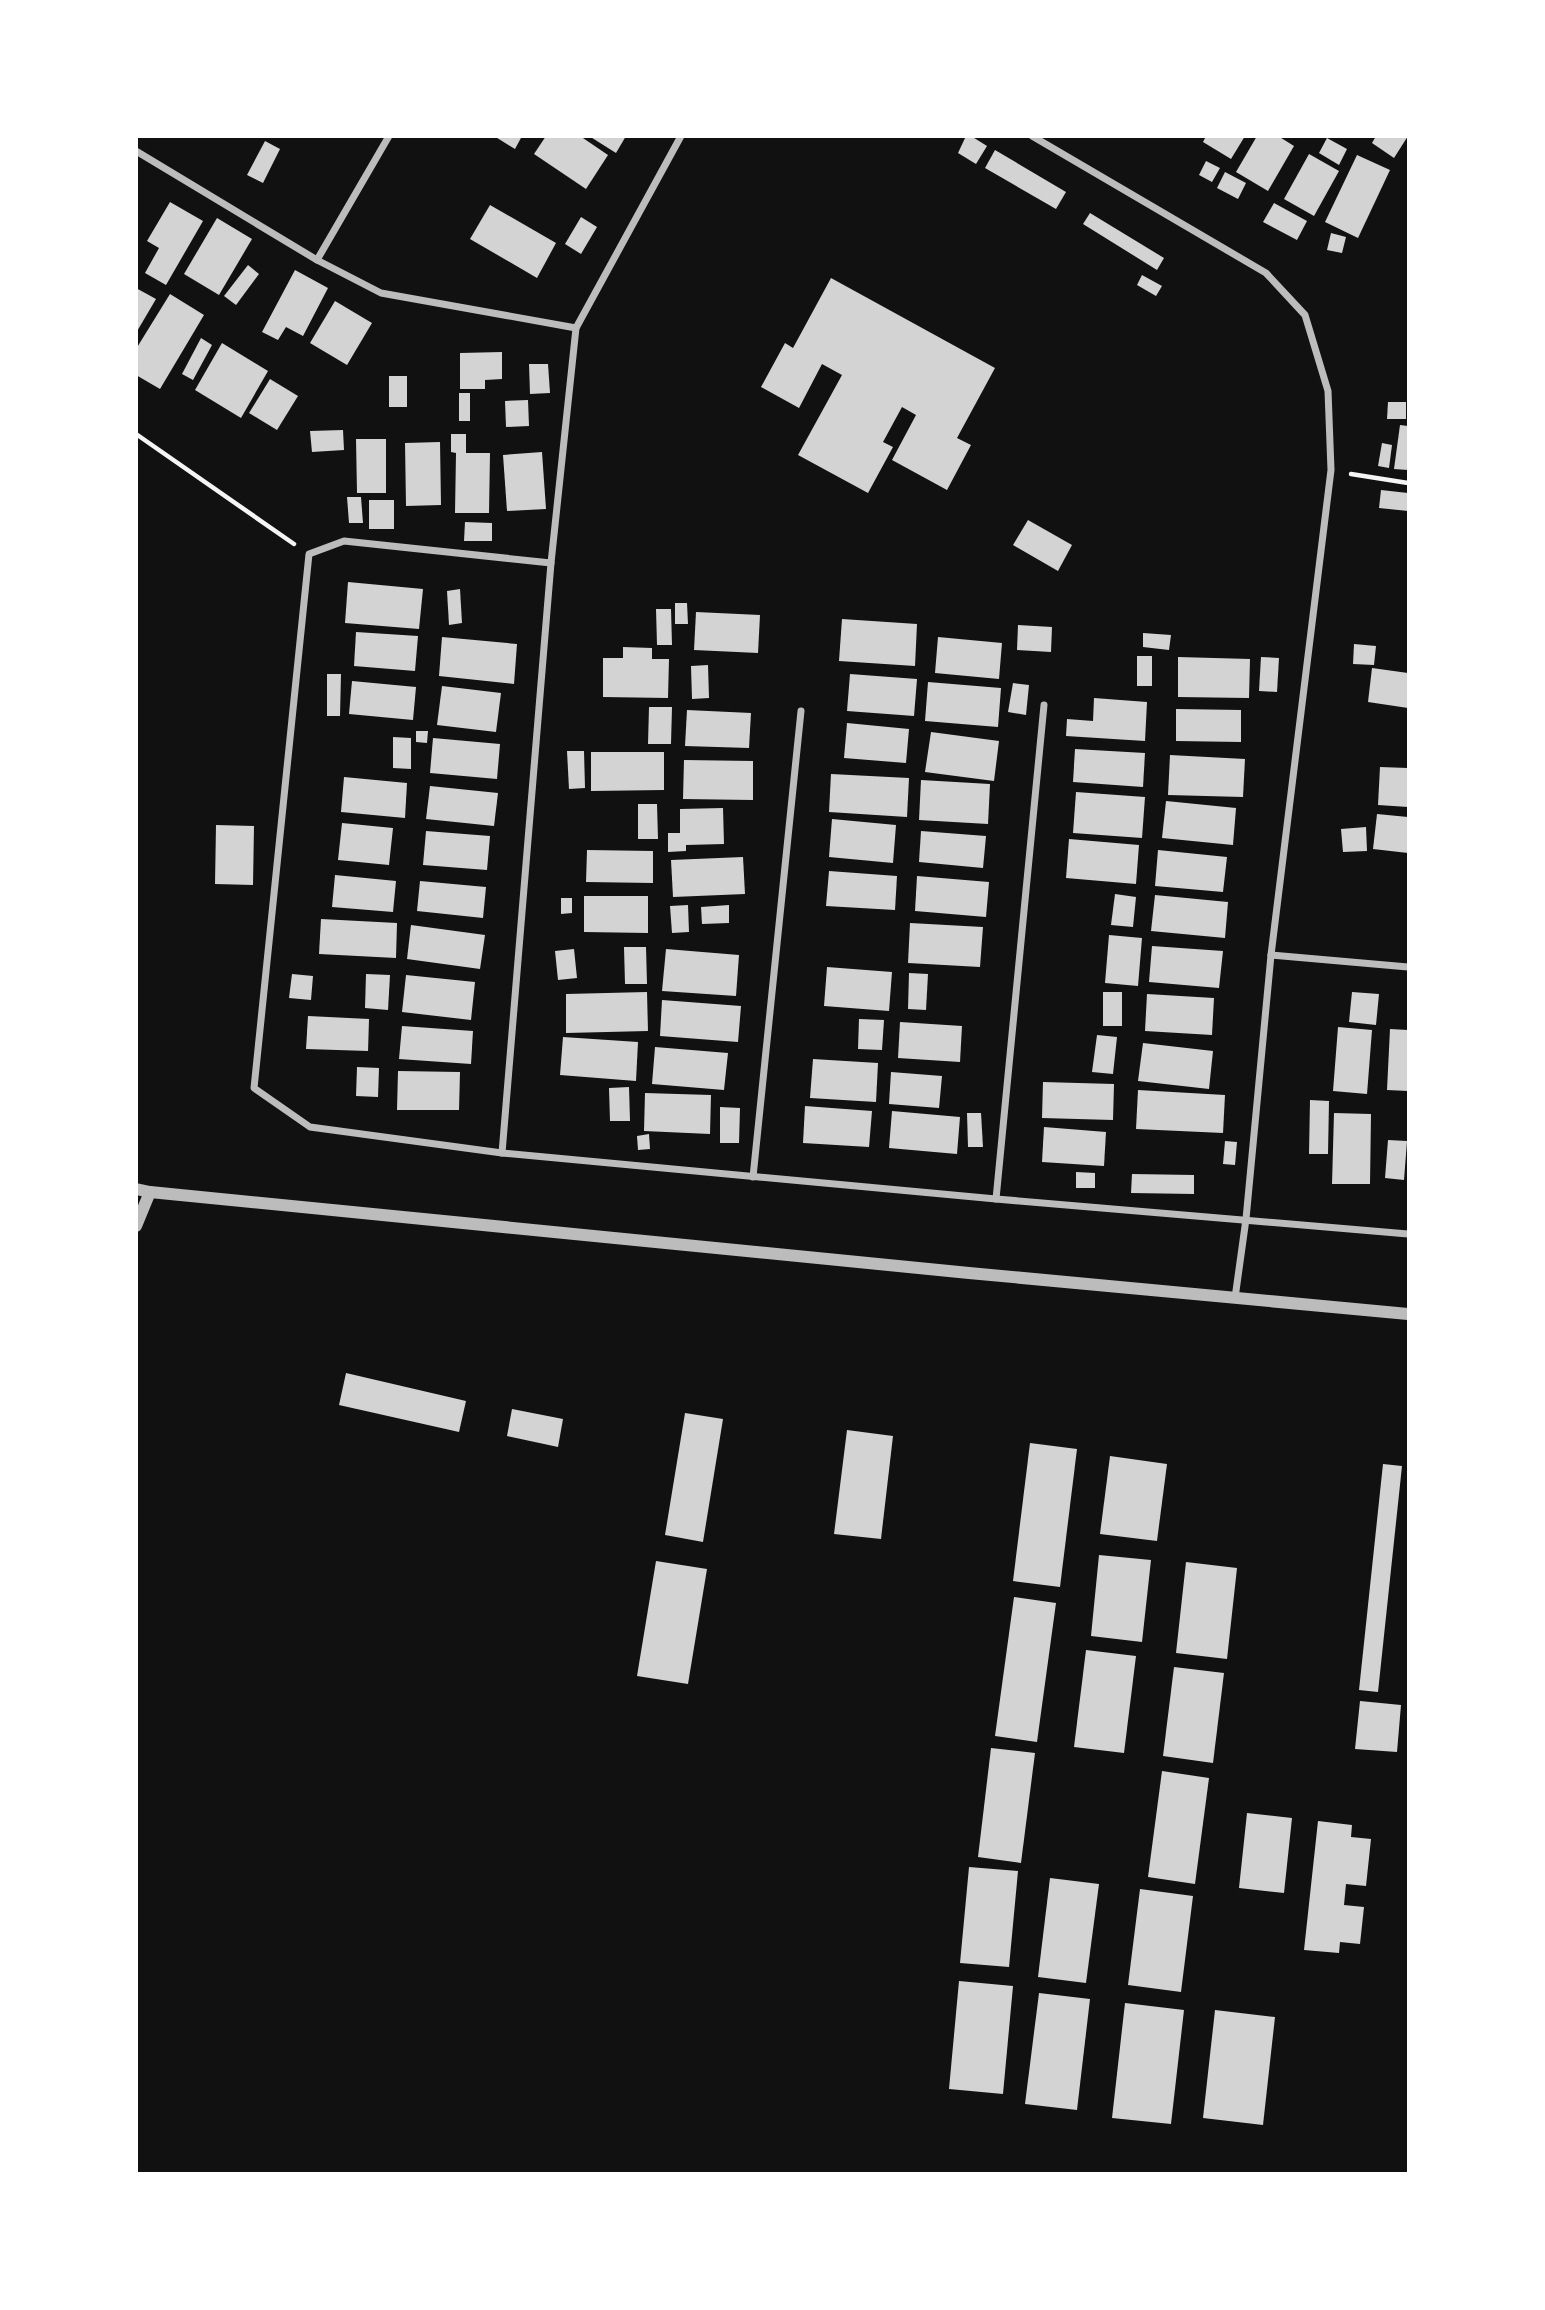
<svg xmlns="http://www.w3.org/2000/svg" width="1545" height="2310" font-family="Poppins,sans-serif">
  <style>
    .building { fill: #d3d3d3 }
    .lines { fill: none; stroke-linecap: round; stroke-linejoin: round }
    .path { stroke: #f5f5f5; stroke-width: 4.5 }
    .minor { stroke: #bcbcbc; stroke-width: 7 }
    .tertiary { stroke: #bcbcbc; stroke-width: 12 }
  </style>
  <rect width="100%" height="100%" fill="#111"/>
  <g class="building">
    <path d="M494 136H522L515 149Z"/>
    <path d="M546 136H580L608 155 586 189 534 154Z"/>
    <path d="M589 136H626L616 153Z"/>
    <path d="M966 136H971L987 146 976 164 958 153Z"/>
    <path d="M1206 136H1245L1231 159 1203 142Z"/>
    <path d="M1257 136H1278L1294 146 1268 191 1236 172Z"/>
    <path d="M1376 136H1408L1394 158 1372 143Z"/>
    <path d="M1327 138 1347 149 1339 165 1319 153Z"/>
    <path d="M265 141 280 149 263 183 247 175Z"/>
    <path d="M995 150 1066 192 1056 209 985 168Z"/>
    <path d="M1309 154 1339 171 1314 216 1284 199Z"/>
    <path d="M1357 155 1390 170 1358 238 1325 222Z"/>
    <path d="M1206 161 1220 168 1212 182 1199 175Z"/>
    <path d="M1225 172 1246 183 1238 199 1217 188Z"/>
    <path d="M170 202 203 221 166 285 145 273 159 248 147 241Z"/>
    <path d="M1274 203 1307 221 1297 240 1263 222Z"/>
    <path d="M490 205 556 243 537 278 470 239Z"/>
    <path d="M1090 213 1164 258 1157 270 1083 224Z"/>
    <path d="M581 217 597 227 581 254 565 244Z"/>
    <path d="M217 218 252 239 219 295 184 274Z"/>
    <path d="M1331 233 1346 237 1342 253 1327 250Z"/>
    <path d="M248 265 259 274 236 305 224 296Z"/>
    <path d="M295 270 328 288 303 336 286 327 278 340 262 332Z"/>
    <path d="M1142 275 1162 286 1156 296 1137 285Z"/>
    <path d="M831 278 995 368 957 438 971 445 947 490 892 460 916 415 902 407 883 442 893 447 868 493 798 455 842 375 822 364 799 408 761 387 785 343 793 348Z"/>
    <path d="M136 288 156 299 136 333Z"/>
    <path d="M170 294 204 315 160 389 136 375V349Z"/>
    <path d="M335 301 372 323 347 365 310 343Z"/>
    <path d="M201 338 212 345 193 380 182 374Z"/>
    <path d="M222 343 268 371 241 418 195 390Z"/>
    <path d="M502 352V379L485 380V389H460V353Z"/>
    <path d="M529 364H548L550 393 530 394Z"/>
    <rect x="389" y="376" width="18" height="31"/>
    <path d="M270 379 298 396 277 430 249 413Z"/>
    <rect x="459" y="393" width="11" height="28"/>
    <path d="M528 400 529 426 506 427 505 401Z"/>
    <path d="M1388 402H1406V419H1387Z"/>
    <path d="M1400 425 1408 426V470L1394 469Z"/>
    <path d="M343 430 344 450 312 452 310 431Z"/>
    <path d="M451 434H466V453H490L489 513H455L456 453 451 452Z"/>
    <path d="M356 439H386V493H357Z"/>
    <path d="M440 442 441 505 406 506 405 443Z"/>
    <path d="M1382 443 1392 445 1389 468 1378 466Z"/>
    <path d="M542 452 546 509 507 511 503 455Z"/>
    <path d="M1381 490 1408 493V511L1379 508Z"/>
    <path d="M347 497H361L363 523H349Z"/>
    <rect x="369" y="500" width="25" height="29"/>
    <path d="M1028 520 1072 545 1058 571 1013 545Z"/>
    <path d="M465 522 492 523V541H464Z"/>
    <path d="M348 582 423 589 419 629 345 623Z"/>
    <path d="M460 589 462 623 449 625 447 591Z"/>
    <path d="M675 603H687L688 624H675Z"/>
    <path d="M656 609H671L672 645H657Z"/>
    <path d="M696 612 760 615 758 653 694 650Z"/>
    <path d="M842 619 917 624 915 666 839 661Z"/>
    <path d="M1018 625 1052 627 1051 652 1017 650Z"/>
    <path d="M356 632 418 636 415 671 354 666Z"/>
    <path d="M1143 633 1171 635 1169 650 1143 647Z"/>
    <path d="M442 637 517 644 514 684 439 676Z"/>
    <path d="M938 637 1002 643 999 679 935 673Z"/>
    <path d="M1354 644 1376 646 1374 665 1353 664Z"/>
    <path d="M623 647 652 648V659H669L668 698 603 697V658H623Z"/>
    <rect x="1137" y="656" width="15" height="30"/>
    <path d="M1178 657 1250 659 1249 698 1178 697Z"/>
    <path d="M1261 657 1279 658 1277 692 1259 691Z"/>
    <path d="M708 665 709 698 692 699 691 666Z"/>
    <path d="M1372 668 1408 673V708L1368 702Z"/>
    <path d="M327 674H341L340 716H327Z"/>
    <path d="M850 674 917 679 914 716 847 711Z"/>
    <path d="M352 681 416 687 413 720 349 714Z"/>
    <path d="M928 682 1001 688 998 727 925 721Z"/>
    <path d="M1013 683 1029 685 1026 715 1008 712Z"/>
    <path d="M442 686 501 693 496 732 437 725Z"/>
    <path d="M1094 698 1147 702 1145 741 1066 736 1067 719 1093 721Z"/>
    <path d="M649 707H672L671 744H648Z"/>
    <path d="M1176 709 1241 710V742L1176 741Z"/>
    <path d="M687 710 751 713 749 748 685 746Z"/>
    <path d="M847 723 909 729 906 763 844 758Z"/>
    <path d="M416 731H428L427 743 416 742Z"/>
    <path d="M931 732 999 741 994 781 925 772Z"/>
    <path d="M393 737 411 738V769L393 768Z"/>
    <path d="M433 738 500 744 497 779 430 773Z"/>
    <path d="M1075 749 1145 753 1143 787 1073 782Z"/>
    <path d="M567 751H584L585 788 569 789Z"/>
    <path d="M591 752H664V790L591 791Z"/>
    <path d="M1170 755 1245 759 1243 797 1168 795Z"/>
    <path d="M684 760 753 761V800L683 799Z"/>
    <path d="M1380 767 1408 768V807L1378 805Z"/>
    <path d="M831 774 909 778 907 817 829 812Z"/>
    <path d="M344 777 407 783 405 818 341 812Z"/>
    <path d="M921 780 990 784 988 824 919 820Z"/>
    <path d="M430 786 498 793 494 826 426 819Z"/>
    <path d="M1076 792 1145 797 1142 838 1073 833Z"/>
    <path d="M1166 801 1236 808 1233 845 1162 838Z"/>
    <path d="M638 804H657L658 839H638Z"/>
    <path d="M723 808 724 844 686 845V851L668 852V833H680V809Z"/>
    <path d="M1377 814 1408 817V853L1373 849Z"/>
    <path d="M832 819 896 825 893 863 829 857Z"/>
    <path d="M342 823 393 828 389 865 338 860Z"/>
    <path d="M216 825 254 826 253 885 215 884Z"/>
    <path d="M1366 827 1367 851 1343 852 1341 829Z"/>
    <path d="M426 831 490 836 487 870 423 865Z"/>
    <path d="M921 831 986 836 983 868 919 862Z"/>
    <path d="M1069 839 1139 845 1136 884 1066 878Z"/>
    <path d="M587 850 653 851V883L586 882Z"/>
    <path d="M1158 850 1227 857 1223 892 1155 886Z"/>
    <path d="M743 857 745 894 673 897 671 860Z"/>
    <path d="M829 871 897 876 895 910 826 906Z"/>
    <path d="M335 875 396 881 393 912 332 907Z"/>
    <path d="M917 876 989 882 986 917 915 911Z"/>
    <path d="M420 881 486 887 483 918 417 911Z"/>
    <path d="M1115 894 1136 897 1133 927 1111 925Z"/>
    <path d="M1155 895 1228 902 1225 938 1151 931Z"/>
    <path d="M584 896H648V933L584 932Z"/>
    <path d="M561 898H572V913L561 914Z"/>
    <path d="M688 905 689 932 672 933 670 906Z"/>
    <path d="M729 905V923L702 924 701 907Z"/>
    <path d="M321 919 397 923 396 958 319 954Z"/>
    <path d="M910 923 983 927 980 967 908 963Z"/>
    <path d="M411 925 485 935 480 969 407 959Z"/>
    <path d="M1109 935 1142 938 1138 986 1105 983Z"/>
    <path d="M1152 946 1223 951 1219 988 1149 982Z"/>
    <path d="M624 947H646L647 984H625Z"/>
    <path d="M574 949 577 978 558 980 555 951Z"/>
    <path d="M666 949 739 955 736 996 662 991Z"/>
    <path d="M827 967 892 972 889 1011 824 1006Z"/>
    <path d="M909 973 928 974 926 1010 908 1009Z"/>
    <path d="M292 974 313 976 311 1000 289 998Z"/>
    <path d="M366 974 390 975 388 1010 365 1008Z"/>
    <path d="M406 975 475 982 471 1020 402 1012Z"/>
    <path d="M647 992 648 1031 566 1033V994Z"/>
    <rect x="1103" y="992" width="19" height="34"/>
    <path d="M1352 992 1379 994 1376 1025 1349 1022Z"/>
    <path d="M1147 994 1214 998 1212 1035 1145 1031Z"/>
    <path d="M662 1000 741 1006 738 1042 660 1036Z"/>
    <path d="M308 1016 369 1019 368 1051 306 1049Z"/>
    <path d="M859 1019 884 1020 882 1050 858 1049Z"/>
    <path d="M900 1022 962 1026 960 1062 898 1058Z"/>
    <path d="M402 1026 473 1031 471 1064 399 1059Z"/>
    <path d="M1338 1027 1372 1030 1367 1094 1333 1091Z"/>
    <path d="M1390 1029 1408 1030V1091L1387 1090Z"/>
    <path d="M1097 1035 1117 1037 1113 1074 1092 1072Z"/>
    <path d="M563 1037 638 1042 636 1081 560 1075Z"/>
    <path d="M1143 1043 1213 1051 1209 1089 1138 1081Z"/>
    <path d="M655 1047 728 1053 724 1090 652 1084Z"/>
    <path d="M813 1059 878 1063 876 1102 810 1098Z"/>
    <path d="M357 1067 379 1068 378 1097 356 1096Z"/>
    <path d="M398 1071 460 1072 459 1110H397Z"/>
    <path d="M891 1072 942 1076 939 1108 889 1104Z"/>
    <path d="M1043 1082 1114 1084 1113 1120 1042 1118Z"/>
    <path d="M629 1087 630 1121H610L609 1088Z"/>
    <path d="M1138 1090 1225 1095 1223 1133 1136 1129Z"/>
    <path d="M645 1093 711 1095 710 1134 644 1131Z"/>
    <path d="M1310 1100 1329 1101 1328 1154H1309Z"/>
    <path d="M805 1106 872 1111 869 1147 803 1143Z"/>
    <path d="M720 1107 740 1108 739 1143H720Z"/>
    <path d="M892 1111 960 1117 957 1154 889 1148Z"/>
    <path d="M967 1113H981L983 1147H968Z"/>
    <path d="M1334 1113 1371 1114 1370 1184H1332Z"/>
    <path d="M1044 1127 1106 1132 1104 1166 1042 1162Z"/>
    <path d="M649 1134 650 1149 638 1150 637 1136Z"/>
    <path d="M1388 1140 1407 1141 1404 1180 1385 1178Z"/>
    <path d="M1225 1141 1237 1142 1235 1165 1223 1164Z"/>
    <path d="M1076 1172 1095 1173V1188H1076Z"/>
    <path d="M1132 1174 1194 1175V1194L1131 1193Z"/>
    <path d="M346 1373 466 1401 459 1432 339 1405Z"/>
    <path d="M512 1409 563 1419 558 1447 507 1436Z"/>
    <path d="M685 1413 723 1419 703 1542 665 1535Z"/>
    <path d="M847 1430 893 1436 881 1539 834 1534Z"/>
    <path d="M1030 1443 1077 1449 1060 1587 1013 1581Z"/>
    <path d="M1110 1456 1167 1464 1157 1541 1100 1534Z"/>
    <path d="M1383 1464 1402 1466 1378 1692 1359 1690Z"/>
    <path d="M1099 1555 1151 1560 1142 1642 1091 1636Z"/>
    <path d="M656 1561 707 1569 688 1684 637 1676Z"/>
    <path d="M1186 1562 1237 1568 1227 1659 1176 1653Z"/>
    <path d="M1014 1597 1056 1603 1037 1742 995 1736Z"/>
    <path d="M1086 1650 1136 1656 1124 1753 1074 1747Z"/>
    <path d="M1174 1667 1224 1673 1213 1763 1163 1756Z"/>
    <path d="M1360 1701 1401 1705 1397 1752 1355 1749Z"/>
    <path d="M991 1748 1035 1753 1021 1863 978 1857Z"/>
    <path d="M1162 1771 1209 1778 1195 1884 1148 1877Z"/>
    <path d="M1247 1813 1292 1818 1284 1893 1239 1888Z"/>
    <path d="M1318 1821 1352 1825 1351 1837 1371 1839 1366 1886 1346 1884 1344 1905 1364 1907 1360 1944 1340 1942 1339 1953 1304 1950Z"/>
    <path d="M969 1867 1018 1871 1009 1967 960 1963Z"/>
    <path d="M1050 1878 1099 1884 1086 1983 1038 1977Z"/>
    <path d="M1140 1889 1193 1896 1181 1992 1128 1985Z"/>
    <path d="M959 1981 1013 1986 1003 2094 949 2089Z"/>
    <path d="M1039 1993 1090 1999 1077 2110 1025 2104Z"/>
    <path d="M1125 2003 1184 2010 1171 2124 1112 2118Z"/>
    <path d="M1215 2010 1275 2017 1263 2125 1203 2118Z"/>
  </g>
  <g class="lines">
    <g class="path">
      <path d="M136 434 294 544"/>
      <path d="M1351 474 1408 483"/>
    </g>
    <g class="minor">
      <path d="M1032 136 1266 273 1305 315 1328 391 1331 470 1271 955 1246 1219 1235 1298"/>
      <path d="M136 151 317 260 381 293 576 328"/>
      <path d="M317 260 389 136"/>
      <path d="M551 563 344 541 309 554 254 1088 310 1127 502 1153 996 1199 1408 1234"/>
      <path d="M1271 955 1408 967"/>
      <path d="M502 1153 551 563 576 328 681 136"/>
      <path d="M753 1177 801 711"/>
      <path d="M996 1199 1044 705"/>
    </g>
    <g class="tertiary">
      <path d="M136 1189 150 1192 969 1273 1408 1314"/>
      <path d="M136 1226 150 1192"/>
    </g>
  </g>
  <rect width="1545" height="2310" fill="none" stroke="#ffffff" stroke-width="276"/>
</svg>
